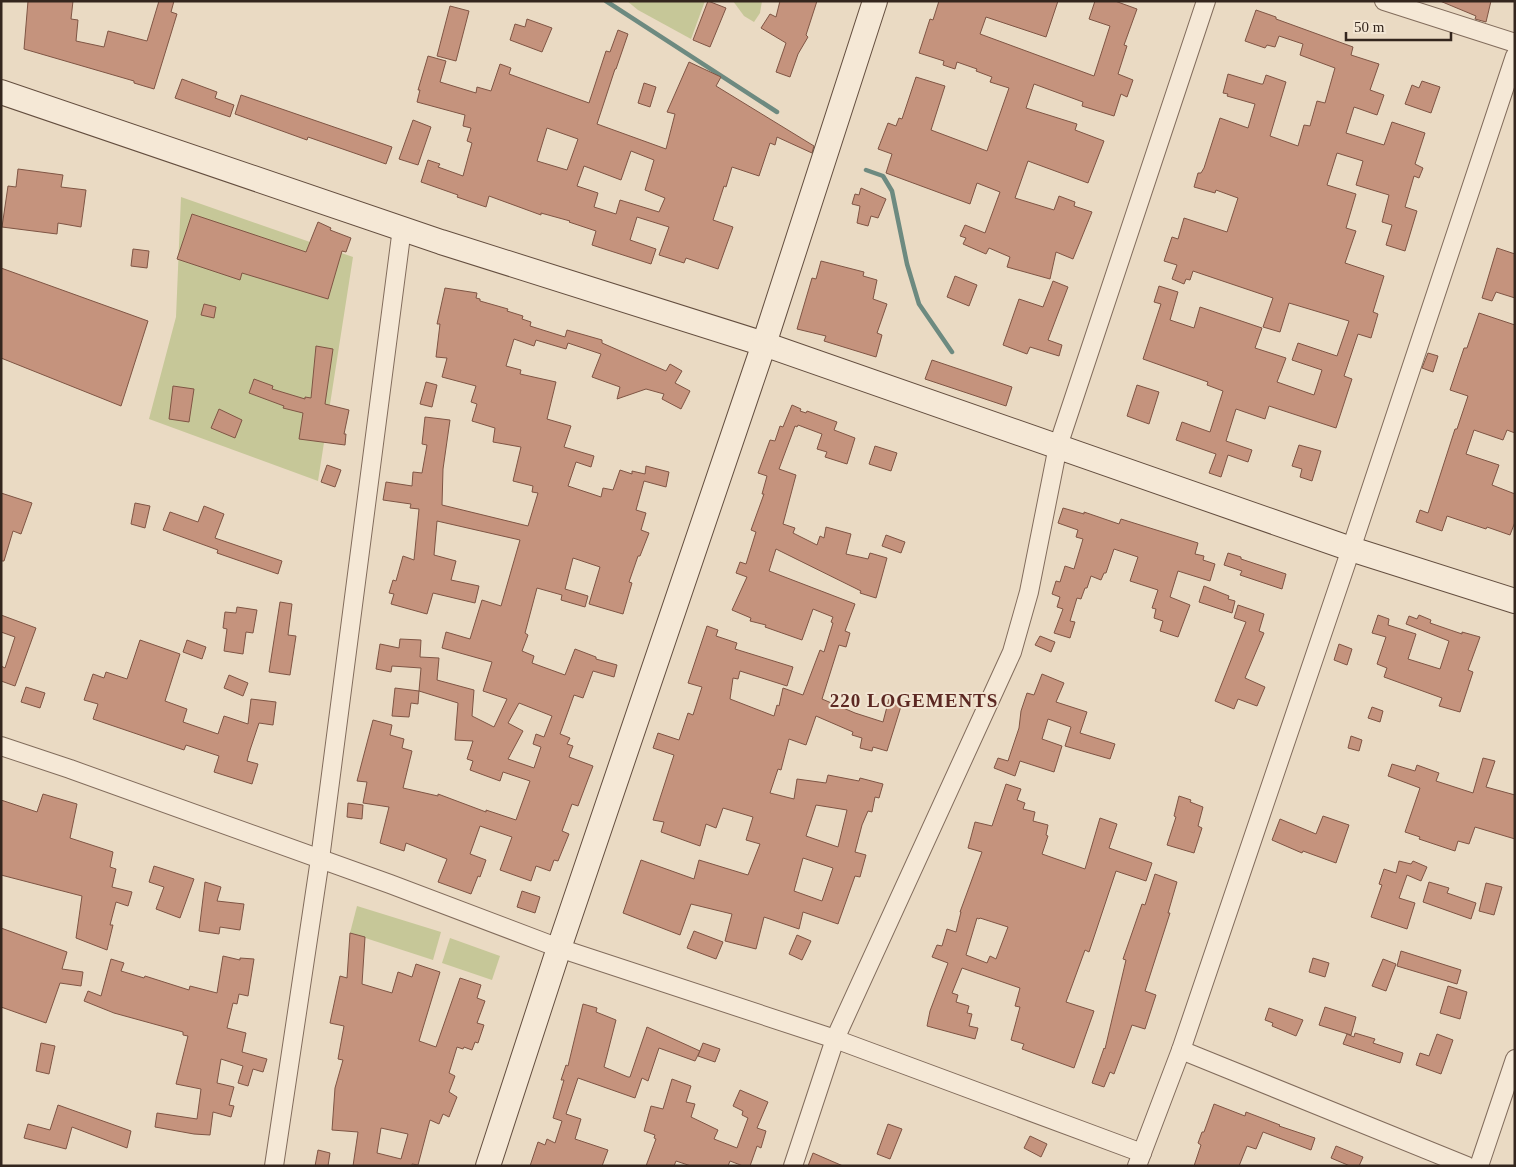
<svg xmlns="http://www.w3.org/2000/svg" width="1516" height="1167" font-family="Georgia,serif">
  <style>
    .green { fill: #c6c798 }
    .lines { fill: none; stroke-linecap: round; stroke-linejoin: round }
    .stream { stroke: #6d8a80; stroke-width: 4.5 }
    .building { fill: #c5937d; stroke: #7f5544; fill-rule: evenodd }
    .street-casing { stroke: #826c5c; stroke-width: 20 }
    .secondary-casing { stroke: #644e3f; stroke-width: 26 }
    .street { stroke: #f5e8d6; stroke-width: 18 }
    .secondary { stroke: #f5e8d6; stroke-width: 24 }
    .labels { text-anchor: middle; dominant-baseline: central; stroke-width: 4; stroke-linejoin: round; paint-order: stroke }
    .district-label { font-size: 19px; font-weight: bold; letter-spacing: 1px; fill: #5c2822; stroke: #f2e5d2 }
  </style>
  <rect width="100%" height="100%" fill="#eadac3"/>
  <g class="green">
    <path d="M627 1H705L691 39 638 10Z"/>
    <path d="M733 1H762L760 13 754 22 744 16Z"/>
    <path d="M181 197 353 257 318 481 149 419 176 317Z"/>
    <path d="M357 906 441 932 433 960 350 933Z"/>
    <path d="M450 938 500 956 492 980 442 963Z"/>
  </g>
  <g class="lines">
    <g class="stream">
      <path d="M606 1 777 112"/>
      <path d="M866 170 883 176 892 191 907 264 919 304 952 352"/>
    </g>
  </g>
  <g class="building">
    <path d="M28 1H73L71 19 78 20 76 41 104 47 108 31 147 41 159 1H174L171 12 177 14 154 89 134 83V81L24 49Z"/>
    <path d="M708 1 726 8 710 47 693 40Z"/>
    <path d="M780 1H817L806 35 808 37 798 54 790 77 776 72 786 43 761 28 770 14 776 17Z"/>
    <path d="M939 1H1058L1046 37 986 17 980 34 1094 76 1110 26 1089 19 1095 1H1115L1137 9 1124 45 1127 46 1118 74 1133 80 1127 97 1121 94 1114 116 1082 106 1083 102 1034 84 1026 108 1077 124 1075 130 1104 141 1088 183 1028 161 1015 198 1054 210 1059 196 1075 202 1074 206 1092 212 1073 259 1056 252 1050 279 1007 267 1010 257 989 248 986 254 963 244 966 238 960 236 965 225 985 233 1000 192 977 183 970 204 886 173 892 154 878 149 888 123 896 126 899 118 902 119 916 77 945 86 931 130 987 151 1009 88 990 82 992 77 976 71 977 69 957 62 955 69 943 65 944 61 919 53 930 19 933 20Z"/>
    <path d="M1440 1H1491L1486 22 1475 19 1476 16Z"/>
    <path d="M450 6 469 11 456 61 437 56Z"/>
    <path d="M1256 10 1276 17V19L1353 47 1351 55 1379 64 1370 90 1384 95 1377 115 1354 107 1346 133 1384 145 1392 122 1425 133 1415 164 1423 168 1419 178 1414 176 1405 207 1417 211 1405 251 1386 245 1392 225 1382 222 1389 195 1356 185 1363 161 1337 153 1327 185 1356 194 1346 228 1356 231 1345 263 1384 276 1373 312 1378 314 1371 338 1358 334 1344 376 1352 379 1336 428 1269 406 1265 419 1236 409 1226 441 1252 450 1248 462 1228 455 1221 477 1209 473 1216 454 1176 440 1182 422 1210 432 1223 391 1207 385 1208 382 1143 359 1161 304 1154 302 1159 286 1178 292 1170 320 1194 328 1200 307 1262 328 1255 348 1286 358 1277 382 1314 395 1322 370 1292 360 1298 343 1337 356 1349 321 1289 303 1280 332 1263 327 1273 298 1193 271 1190 280 1186 279 1184 284 1172 279 1177 265 1164 261 1172 237 1178 239 1184 218 1227 232 1238 198 1216 190 1215 193 1194 187 1198 173H1201L1204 168 1220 118 1248 128 1255 104 1227 96 1228 94 1223 93 1228 74 1261 84H1263L1266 75 1286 82 1270 136 1298 146 1304 125 1310 126 1317 101 1325 103 1335 68 1300 55 1303 44 1279 36 1275 47 1267 45 1265 48 1245 41Z"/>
    <path d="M527 19 552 28 542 52 510 40 515 24 525 27Z"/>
    <path d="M618 30 628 34 616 69H615L597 124 666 149 675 114 667 112 689 62 721 77 716 86 814 146 812 153 777 137 775 145 770 143 759 176 732 167 726 187 724 186 713 220 733 227 718 269 686 258 684 263 659 255 669 227 637 217 630 240 656 249 651 264 592 245 596 231 569 222 570 221 541 213V215L489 196 486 207 457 197 458 195 421 182 428 160 440 164 438 167 463 176 472 143 467 141 471 128 463 126 465 115 417 102 420 90H418L428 56 446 61 440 82 476 93 477 87 491 91 500 64 511 68 509 74 589 103 606 51 610 52ZM547 128 578 139 567 170 537 161ZM631 151 654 160 645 190 665 198 659 212 620 200 616 214 594 207 598 193 577 186 584 166 621 180Z"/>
    <path d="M182 79 217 92 215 98 234 105 230 117 175 98Z"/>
    <path d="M1422 81 1440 87 1431 113 1405 104 1412 85 1419 88Z"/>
    <path d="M644 83 656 87 650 107 638 103Z"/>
    <path d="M241 95 392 147 386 164 308 137 307 140 235 114Z"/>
    <path d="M413 120 431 127 418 165 399 159Z"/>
    <path d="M18 169 63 175 61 187 86 190 81 227 58 223 57 234 2 227 8 186 16 187Z"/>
    <path d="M861 188 886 199 878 218 871 216 868 226 857 223 860 206 852 204 855 194 859 195Z"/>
    <path d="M192 214 306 252 318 222 331 228 330 230 351 238 346 252 342 251 328 299 242 273 240 280 177 259Z"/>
    <path d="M1497 248 1515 254V298L1496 292 1492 301 1482 298Z"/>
    <path d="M133 249 149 251 147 268 131 266Z"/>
    <path d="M821 261 864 272 863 276 877 280 873 299 887 304 877 333 882 335 876 357 824 341 826 336 797 329 812 278 816 279Z"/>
    <path d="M1 268 148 321 121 406 1 358Z"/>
    <path d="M955 276 977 285 969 306 947 297Z"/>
    <path d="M1053 281 1068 287 1048 340 1062 345 1059 356 1030 347 1027 354 1003 345 1019 299 1043 307Z"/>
    <path d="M445 288 477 293 476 298 480 299V301L508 309 507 311 523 316 522 319 531 322 530 326 565 337 567 330 602 340V343L666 371 670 364 682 371 675 383 690 391 681 409 662 399 664 394 646 389 617 399 620 387 592 377 601 354 568 343 566 349 536 340 534 346 514 339 506 366 521 370 520 374 556 382 547 419 571 426 564 447 594 456 591 467 576 462 568 486 601 497 603 488 613 490 620 470 632 474V471L645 474 646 466 669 472 666 487 644 481 636 510 646 513 641 530 649 533 640 556H638L629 582 632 583 623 614 589 604 600 567 573 558 565 589 588 596 585 607 561 600 562 595 537 588 525 633 528 635 522 651 534 656 532 663 565 675 575 649 596 657V659L617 665 614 677 593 671 583 698 574 695 560 734 570 738 567 744 573 746 569 757 593 766 578 806 572 804 562 831 569 834 558 861 554 860 550 871 536 866 531 881 500 870 512 837 480 826 470 854 486 860 480 877 478 876 471 894 438 882 447 859 406 843 404 851 380 843 389 807 363 803 367 782 357 781 373 720 392 725 390 735 404 739 402 748 412 751 403 788 438 796V794L486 812V810L516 820 530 781 503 772 500 781 470 770 473 761 467 759 473 741 455 740 458 703 419 691 421 668 392 666 391 672 376 669 380 644 399 648 400 639 421 640 420 657 439 658 437 680 474 690 472 716 494 727 507 699 483 691 492 662 442 648 446 632 470 639 482 600 501 606 520 540 437 521 434 555 456 561 451 580 479 586 475 603 433 593 427 614 391 604 394 594 389 593 393 580 396 581 403 556 414 560 419 509 410 508 411 504 383 500 386 482 412 486 413 472 422 473 427 445 422 444 425 417 450 420 443 469 442 505 528 526 538 493 532 492 533 486 513 481 521 447 493 442 495 428 472 421 477 404 471 402 476 386 442 377 447 358 436 357 440 324H437ZM519 703 552 716 544 737 536 734 533 744 541 747 534 768 508 759 523 731 508 723Z"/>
    <path d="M204 304 216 307 214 318 201 315Z"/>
    <path d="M1479 313 1515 325V433L1507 430 1503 440 1474 430 1466 454 1499 465 1492 485 1515 494V522L1510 535 1487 527 1486 529 1447 516 1442 531 1416 522 1420 510 1428 513 1455 429H1457L1468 396 1450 390 1464 348H1467Z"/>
    <path d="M316 346 333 349 325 404 349 410 344 434H346L345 445 299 439 303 413 283 408 284 406 249 393 254 379 273 386 272 389 305 399V397L311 398Z"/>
    <path d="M1428 353 1438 356 1433 372 1422 368Z"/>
    <path d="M932 360 1012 387 1006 406 925 379Z"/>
    <path d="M426 382 437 385 432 407 420 404Z"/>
    <path d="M1137 385 1159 392 1149 424 1127 416Z"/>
    <path d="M173 386 194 389 189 422 169 419Z"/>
    <path d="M792 405 801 409 800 411 806 413 807 411 837 422 834 430 855 438 847 464 825 457 827 452 817 449 822 434 798 425 797 427 795 426 779 469 796 475 783 524 795 528 793 533 817 545 820 536 824 538 826 527 851 534 846 554 868 559 870 553 887 558 876 598 860 593 861 591 776 549 769 571 855 604 845 631 850 633 846 647 839 645 822 699 855 713 883 722 889 699 902 703 887 751 873 747 872 751 860 748 862 738 852 735 853 732 816 716 806 745 789 739 781 770 778 769 770 793 794 799 797 779 826 783 828 775 859 781 860 778 883 784 879 798 875 797 872 812 868 811 862 825 855 852 866 855 860 877 855 876 838 924 803 912 799 929 764 917 756 949 725 941 732 914 691 904 680 935 623 913 641 860 694 879 699 860 748 875 760 844 746 840 753 817 723 808 716 828 706 824 700 846 661 832 664 822 653 820 674 755 653 748 658 733 679 740 688 713 693 715 702 687 688 683 707 626 718 630 716 636 737 643 735 649 793 667 787 686 740 671 738 679 733 678 730 699 774 716 777 705 779 706 783 688 803 695 820 650 824 652 833 623 831 622 833 617 813 609 802 640 765 627 766 625 750 621 751 618 732 610 747 577 736 573 740 562 746 564 756 532 751 530 764 494H762L767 476 758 473 770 440 775 441 780 426 783 427ZM816 805 847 810 838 847 806 836ZM803 858 833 868 822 901 794 891Z"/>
    <path d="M219 409 242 420 235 438 211 428Z"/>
    <path d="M1299 445 1321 451 1312 481 1300 477 1302 469 1292 466Z"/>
    <path d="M875 446 897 453 891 471 869 464Z"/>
    <path d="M327 465 341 470 335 487 321 482Z"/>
    <path d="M1 493 32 503 21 534 13 531 4 561H1Z"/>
    <path d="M135 503 150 506 145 528 131 524Z"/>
    <path d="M204 506 224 514 215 538 282 561 278 574 217 553 218 550 163 530 170 512 198 522Z"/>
    <path d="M1063 508 1084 514V512L1119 524 1121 519 1198 543 1195 554 1204 556 1203 560 1215 564 1210 581 1178 571 1170 597 1190 605 1178 637 1160 631 1163 621 1154 618 1156 609 1152 608 1158 590 1130 581 1138 557 1114 549 1106 573H1104L1101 580 1091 576 1087 588H1085L1081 599 1077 598 1070 621 1075 622 1070 638 1054 633 1063 609 1057 607 1060 597 1052 594 1056 581 1060 582 1065 566 1074 569 1083 539 1076 537 1078 530 1058 523Z"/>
    <path d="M886 535 905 542 901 553 882 546Z"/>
    <path d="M1228 553 1241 557V559L1286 574 1282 589 1240 575 1242 571 1224 565Z"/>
    <path d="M1204 586 1229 596 1228 599 1235 601 1232 613 1199 602Z"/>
    <path d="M280 602 292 604 288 635 296 636 290 675 269 672Z"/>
    <path d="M1238 605 1264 614 1259 631 1264 633 1245 678 1265 687 1257 706 1238 699 1234 709 1215 701 1246 622 1234 618Z"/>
    <path d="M237 607 257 610 253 633 246 632 243 654 224 651 227 629 223 628 225 612 236 613Z"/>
    <path d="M1 615 36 628 15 686 1 681V666L5 668 15 637 1 632Z"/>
    <path d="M1378 615 1389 619 1388 625 1416 634 1408 659 1440 669 1449 641 1406 624 1409 616 1417 619 1419 615 1431 620 1430 623 1462 634V632L1480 637 1468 670 1473 672 1460 712 1439 706 1442 698 1384 677 1387 668 1377 664 1386 637 1372 633Z"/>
    <path d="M1040 636 1055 642 1051 652 1035 645Z"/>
    <path d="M140 640 180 654 165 701 187 709 183 722 218 734 224 716 248 724 251 699 276 702 273 725 259 723 250 750 247 761 258 764 252 784 214 772 219 756 186 745 184 750 93 719 98 704 84 700 93 674 104 678 106 672 127 679Z"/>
    <path d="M187 640 206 647 202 659 183 652Z"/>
    <path d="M1339 644 1352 649 1347 665 1334 660Z"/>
    <path d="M1042 674 1064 683 1056 702 1087 712 1080 733 1115 744 1110 759 1065 746 1071 727 1048 719 1042 739 1062 746 1054 772 1020 761 1015 776 994 768 998 758 1008 761 1019 728 1021 711 1027 693 1034 695Z"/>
    <path d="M229 675 248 683 243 696 224 688Z"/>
    <path d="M26 687 45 693 40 708 21 702Z"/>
    <path d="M395 688 419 691 418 704 411 703 409 717 392 716Z"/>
    <path d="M1372 707 1383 711 1380 722 1368 718Z"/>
    <path d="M1351 736 1362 740 1359 751 1348 748Z"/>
    <path d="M1483 758 1495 761 1486 787 1515 795V839L1475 827 1469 844 1458 841 1455 851 1419 839 1420 837 1405 832 1420 788 1388 776 1392 764 1415 771 1417 765 1439 773 1436 781 1473 793Z"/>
    <path d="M1006 784 1021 789 1017 800 1025 803 1023 809 1035 812 1033 821 1048 825 1046 835 1048 836 1042 854 1085 869 1100 818 1117 824 1109 848 1152 863 1146 881 1116 871 1089 952 1085 950 1066 1002 1094 1011 1074 1068 1022 1049 1024 1044 1011 1040 1020 1007 1015 1006 1020 988 962 968 952 993 958 995 956 1002 969 1006 967 1013 972 1014 969 1026 978 1028 975 1039 927 1026 930 1011 948 963 932 957 937 945 942 946 947 929 956 932 961 912H960L982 852 968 848 975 822 992 826ZM977 918 979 919 980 918 1008 927 996 959 990 956 987 963 966 955Z"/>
    <path d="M43 794 77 804 70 838 113 852 110 867 116 869 112 887 132 892 128 906 116 902 110 925H113L107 950 76 938 82 896 1 875V800L37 812Z"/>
    <path d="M1179 796 1191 800 1190 802 1203 807 1198 826 1202 828 1194 853 1167 845 1176 817 1174 816Z"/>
    <path d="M348 803 363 805 362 819 347 817Z"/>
    <path d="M1323 816 1349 825 1336 863 1303 851 1302 853 1272 840 1280 819 1316 834Z"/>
    <path d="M1399 861 1411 864 1413 861 1427 867 1421 881 1407 875 1399 898 1415 903 1407 929 1371 917 1382 885 1379 884 1384 869 1396 873Z"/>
    <path d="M154 866 194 879 180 918 156 909 164 887 149 882Z"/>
    <path d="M1155 874 1177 882 1168 913H1170L1145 991 1156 995 1145 1029 1132 1025 1114 1074 1110 1072 1104 1087 1092 1083 1104 1048 1105 1049 1126 960 1123 959 1142 904 1145 905Z"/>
    <path d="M205 882 221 887 217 901 244 904 240 930 220 927 219 934 199 931Z"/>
    <path d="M1429 882 1449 888 1447 893 1476 903 1471 919 1423 902Z"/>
    <path d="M1486 883 1502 887 1494 915 1479 911Z"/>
    <path d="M522 891 540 897 535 913 517 907Z"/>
    <path d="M1 928 67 952 62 969 83 972 81 986 60 983 46 1023 1 1007Z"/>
    <path d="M694 931 723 942 716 959 687 948Z"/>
    <path d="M350 933 365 937 362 984 392 993 398 972 412 977 416 964 440 972 419 1041 436 1047 460 978 481 985 477 998 485 1001 477 1023 484 1025 478 1043 475 1042 472 1050 464 1047 463 1049 457 1047 449 1073 455 1076 449 1092 457 1097 449 1117 443 1114 439 1124 430 1120 418 1165 412 1164V1166H353L358 1132 332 1130 335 1088 343 1060 338 1059 344 1026 330 1023 340 976 347 978ZM381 1128 408 1134 401 1159 377 1153Z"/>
    <path d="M797 935 811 941 802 960 789 954Z"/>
    <path d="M1401 951 1461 970 1457 984 1397 966Z"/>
    <path d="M223 956 240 960V958L254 959 248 996 239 994 237 1004 233 1003 227 1028 246 1033 242 1052 267 1059 263 1072 253 1069 248 1086 238 1083 243 1066 221 1059 217 1083 234 1087 229 1105 234 1106 231 1117 213 1112 210 1135 194 1134 155 1127 157 1113 197 1119 201 1089 176 1084 188 1036 183 1035V1032L114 1013 84 1001 88 991 101 996 111 959 124 963 121 971 144 978 145 976 189 990 190 986 217 993Z"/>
    <path d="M1313 958 1329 963 1325 977 1309 972Z"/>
    <path d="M1383 959 1396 964 1386 991 1372 986Z"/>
    <path d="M1448 986 1467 992 1460 1019 1440 1013Z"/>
    <path d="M583 1004 597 1008 596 1012 616 1020 604 1067 628 1077H630L647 1027 700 1051 695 1061 659 1048 648 1081 642 1078 635 1098 578 1078 566 1114 581 1119 575 1139 608 1150 602 1166H530L538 1142 545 1145 547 1139 555 1143 562 1121 553 1118 564 1080H561L566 1065 568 1066Z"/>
    <path d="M1325 1007 1356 1017 1351 1035 1319 1025Z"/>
    <path d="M1269 1008 1303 1020 1296 1036 1272 1026 1273 1023 1265 1020Z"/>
    <path d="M1355 1033 1375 1039 1373 1043 1403 1053 1400 1063 1343 1044 1347 1034 1354 1037Z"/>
    <path d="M1437 1034 1453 1040 1441 1074 1416 1065 1420 1053 1429 1056Z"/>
    <path d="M41 1043 55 1046 49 1074 36 1071Z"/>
    <path d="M703 1043 720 1049 715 1062 698 1056Z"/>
    <path d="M672 1079 691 1086 686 1102 695 1104 691 1117 718 1130 714 1139 737 1148 748 1118 742 1115 743 1111 733 1106 740 1090 768 1102 757 1128 766 1131 761 1148 757 1146 750 1166H743L730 1161 728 1166H691L676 1161 674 1166H646L656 1139 654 1138 655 1135 644 1131 651 1106 663 1109Z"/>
    <path d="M1214 1104 1245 1116 1246 1112 1280 1125 1279 1126 1315 1138 1311 1150 1263 1132 1256 1149 1247 1146 1239 1166H1194L1201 1145 1198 1143 1202 1132H1204Z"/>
    <path d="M58 1105 131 1131 127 1148 72 1127 66 1149 24 1138 28 1124 50 1130Z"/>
    <path d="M888 1124 902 1129 890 1159 877 1154Z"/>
    <path d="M1030 1136 1047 1144 1041 1157 1024 1148Z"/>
    <path d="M1336 1146 1363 1157 1359 1166H1350L1331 1158Z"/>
    <path d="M318 1150 330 1153 328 1166H315Z"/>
    <path d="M813 1153 843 1166H808Z"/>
  </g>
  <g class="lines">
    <defs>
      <g id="street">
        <path d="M1384 1 1515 43"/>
        <path d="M1 746 70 769 390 884 559 948 835 1039 1142 1153"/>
        <path d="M1181 1050 1467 1166"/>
        <path d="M274 1166 320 859 402 228"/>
        <path d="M793 1166 835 1039 1012 652 1029 592 1058 446 1206 1"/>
        <path d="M1137 1166 1181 1050 1351 549 1515 56"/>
        <path d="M1479 1166 1515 1059"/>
      </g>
      <g id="secondary">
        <path d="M1 92 441 242 764 344 1351 549 1515 601"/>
        <path d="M488 1166 559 948 764 344 875 1"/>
      </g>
    </defs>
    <use href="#street" class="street-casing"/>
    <use href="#secondary" class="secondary-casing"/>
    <use href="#street" class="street"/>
    <use href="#secondary" class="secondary"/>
  </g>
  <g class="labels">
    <g class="district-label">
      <text x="914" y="700">220 LOGEMENTS</text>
    </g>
  </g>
  <rect width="1516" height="1167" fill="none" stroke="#34261e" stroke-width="5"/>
  <path d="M1346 32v8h105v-8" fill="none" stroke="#34261e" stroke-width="2.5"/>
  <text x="1354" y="32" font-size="15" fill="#34261e" stroke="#f2e5d2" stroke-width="4" paint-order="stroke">50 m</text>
</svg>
